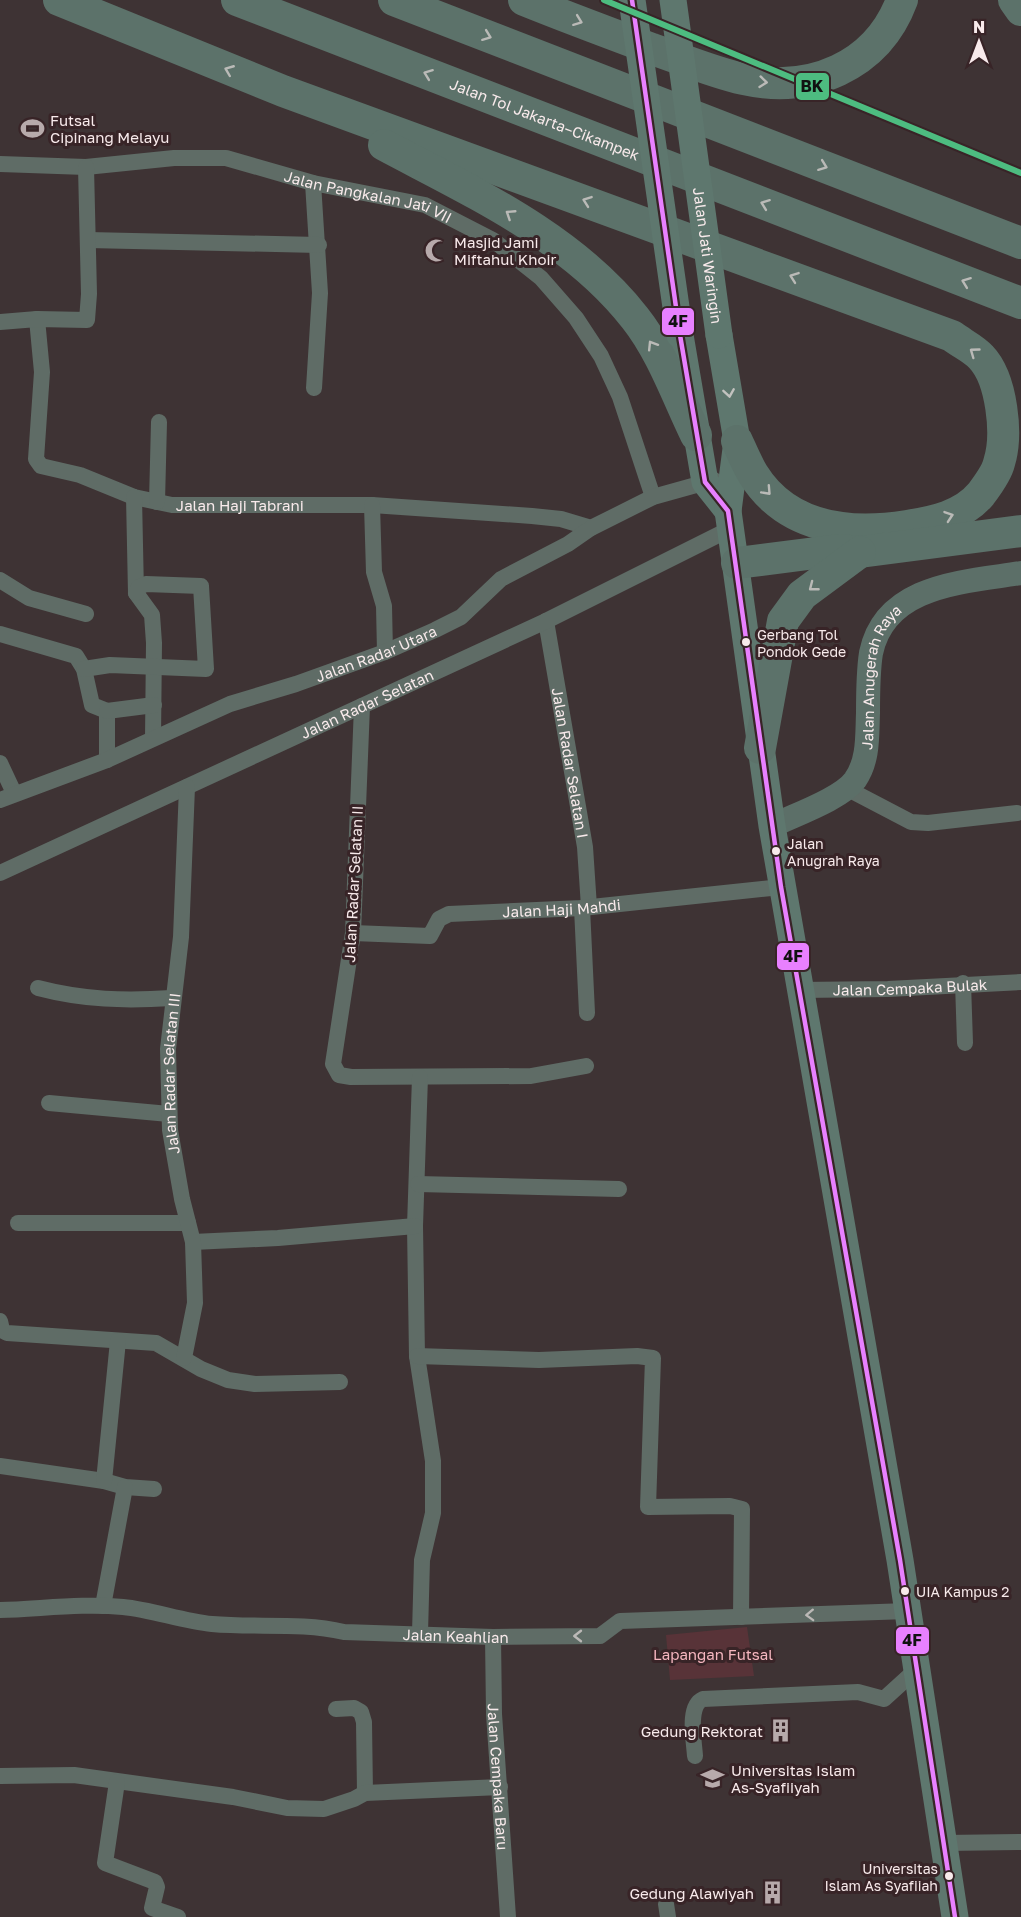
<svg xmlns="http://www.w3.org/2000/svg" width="1021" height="1917" font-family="'Golos Text',sans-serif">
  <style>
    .green { fill: #583338 }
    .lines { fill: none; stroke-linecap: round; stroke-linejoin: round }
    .street { stroke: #5f6c66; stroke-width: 16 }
    .secondary { stroke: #5c6f68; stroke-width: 24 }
    .primary { stroke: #5e776e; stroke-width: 27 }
    .highway { stroke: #5c726a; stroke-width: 32 }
    .primary-bridge { stroke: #5e776e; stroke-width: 27 }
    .bus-1-casing { stroke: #382427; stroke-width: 9 }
    .bus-1 { stroke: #e880ff; stroke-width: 4.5 }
    .rail-1-casing { stroke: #382427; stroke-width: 10 }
    .rail-1 { stroke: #4dbc80; stroke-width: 6 }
    .oneway { stroke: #babab7 }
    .oneway2 { stroke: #c2c2bf }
    .oneway3 { stroke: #bbb8b6 }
    .bus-dot { fill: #f8eaeb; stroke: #382427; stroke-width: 2 }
    .labels { text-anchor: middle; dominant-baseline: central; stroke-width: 6; stroke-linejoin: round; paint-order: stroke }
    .bus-label { font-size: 14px; fill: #f8eaeb; stroke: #382427; text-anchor: start }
    .street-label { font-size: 15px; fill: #f8eaeb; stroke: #382427 }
    .poi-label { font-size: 15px; fill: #f8eaeb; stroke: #382427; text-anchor: start }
    .park-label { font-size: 15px; fill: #f5b6bf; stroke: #382427 }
    .line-badge { stroke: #382427; stroke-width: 2 }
    .pale-badge-label { font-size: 16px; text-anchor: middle; font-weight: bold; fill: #111 }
  </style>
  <rect width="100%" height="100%" fill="#3e3334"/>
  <path class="green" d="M747 1627 754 1676 670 1680 666 1635Z"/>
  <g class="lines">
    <g class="street">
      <path id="s1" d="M0 164 86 167 174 158H226L313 183 425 205 493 240 541 278 576 318 601 356 620 397 653 497"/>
      <path d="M313 183 320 293 314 388"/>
      <path d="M88 240 319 245"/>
      <path id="s2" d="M37 319 42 372 36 459 41 466 80 475 134 497 172 505H372L532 516 561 519 591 528"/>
      <path d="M0 322 37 319 87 320 89 294 86 167"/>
      <path d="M134 497 136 593 152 615 154 643 153 738"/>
      <path d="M157 502 159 422"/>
      <path d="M372 505 374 572 384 606 385 652"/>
      <path d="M0 580 29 598 86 614"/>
      <path id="s3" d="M546 621 585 847 589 907"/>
      <path d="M0 634 76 656 84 669 92 705 107 711V760"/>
      <path d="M84 669 110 665 206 669 201 586 146 584 139 587 136 593"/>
      <path d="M362 706 353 933 333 1064 339 1075 351 1077 531 1076 586 1066"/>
      <path d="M107 711 154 705"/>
      <path d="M0 763 14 793"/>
      <path d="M846 788 911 822 928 823 1017 813"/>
      <path id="s4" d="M0 800 107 760 230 704 296 684 385 652 435 630 461 617 501 579 568 544 591 528 653 497 714 480"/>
      <path id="s5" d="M0 873 546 621 730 529"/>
      <path d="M582 908 587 1013"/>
      <path id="s6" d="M353 933 430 936 439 919 449 914 582 908 781 887"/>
      <path d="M963 983 965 1043"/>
      <path d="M38 988C84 1000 125 1001 172 998"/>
      <path id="s7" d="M799 990 888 989 1021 982"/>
      <path d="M420 1077 415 1226 417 1356 433 1461V1513L422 1560 420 1633"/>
      <path d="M49 1103 169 1114"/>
      <path d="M418 1184 619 1189"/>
      <path d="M18 1223H188"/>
      <path d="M193 1242 278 1238 415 1226"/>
      <path d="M0 1321 2 1330 7 1333 156 1343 201 1369 228 1380 255 1384 340 1382"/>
      <path d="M417 1356 539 1360 637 1356 653 1358 648 1507 730 1506 742 1509 741 1617"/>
      <path id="s8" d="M184 1358 195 1303 193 1242 182 1199 170 1130 168 1049 181 937 187 787"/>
      <path d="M0 1466 104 1481 125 1487 154 1489"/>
      <path d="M104 1481 118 1341"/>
      <path d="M103 1606 125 1487"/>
      <path id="s9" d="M0 1610C40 1609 83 1603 123 1607 153 1610 182 1621 212 1624 257 1628 300 1622 344 1632L493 1637 600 1636 620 1621 908 1611"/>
      <path id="s10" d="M493 1637 494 1714 508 1917"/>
      <path d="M336 1709 354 1708 361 1712 364 1722 365 1793"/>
      <path d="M695 1756C694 1740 687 1706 703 1699L858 1692 884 1699 917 1669"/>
      <path d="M0 1776 74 1775 233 1797 287 1808 324 1809 354 1799 365 1793 500 1787"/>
      <path d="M117 1782 105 1863 155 1882 157 1887 152 1908 178 1917"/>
      <path d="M944 1843 1021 1842"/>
      <path d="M666 1904 668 1917"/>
    </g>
    <path class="secondary" id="s11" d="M772 826C794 815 841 799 855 780 869 760 867 735 868 713 868 694 868 672 871 653 885 584 965 582 1021 573"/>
    <g class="primary">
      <path d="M680 335 705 482 728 511"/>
      <path d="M719 335 737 441 728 511 772 826 900 1560 955 1917"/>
    </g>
    <g class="highway">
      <path d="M59 0 283 91 952 336C961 343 974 349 981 357 1002 379 1008 435 999 463 997 472 987 486 981 494 963 516 933 522 907 526 850 535 787 529 753 474 747 464 742 452 737 441"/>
      <path id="s12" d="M237 0 1021 303"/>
      <path d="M394 0 1021 243"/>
      <path d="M524 0C566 17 609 33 652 49 682 59 712 72 743 79 810 94 877 67 902 0"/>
      <path d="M1014 0 1021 10"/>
      <path d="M384 145C472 192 572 237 635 318 662 352 677 396 696 435"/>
      <path d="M737 563 839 550 860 552 1021 531"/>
      <path d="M760 748 783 621 802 595 860 552"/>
    </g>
    <g class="primary-bridge">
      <path d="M632 0 680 335"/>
      <path id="s13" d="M673 0 719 335"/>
    </g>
    <defs>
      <path id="bus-1" d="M632 0 680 335 705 482 728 511 781 887 900 1560 955 1917"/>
    </defs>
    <use href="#bus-1" class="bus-1-casing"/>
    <use href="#bus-1" class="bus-1"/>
    <defs>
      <path id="rail-1" d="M604 0 1021 173"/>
    </defs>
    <use href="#rail-1" class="rail-1-casing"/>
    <use href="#rail-1" class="rail-1"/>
  </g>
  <defs><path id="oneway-chevron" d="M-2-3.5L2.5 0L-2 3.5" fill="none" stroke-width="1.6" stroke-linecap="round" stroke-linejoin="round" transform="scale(1.5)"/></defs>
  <g class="oneway">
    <use href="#oneway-chevron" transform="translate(578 21) rotate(21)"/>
    <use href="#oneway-chevron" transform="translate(487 36) rotate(21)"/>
    <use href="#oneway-chevron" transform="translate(229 70) rotate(-158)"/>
    <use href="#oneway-chevron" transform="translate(428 74) rotate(-159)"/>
    <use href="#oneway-chevron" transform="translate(763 82) rotate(6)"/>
    <use href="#oneway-chevron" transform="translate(823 166) rotate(21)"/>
    <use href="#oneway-chevron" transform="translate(587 201) rotate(-160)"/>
    <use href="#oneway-chevron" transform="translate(765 204) rotate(-159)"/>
    <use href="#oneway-chevron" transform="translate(510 214) rotate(-147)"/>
    <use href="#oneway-chevron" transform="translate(794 277) rotate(-160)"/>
    <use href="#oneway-chevron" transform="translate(966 282) rotate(-159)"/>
    <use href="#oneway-chevron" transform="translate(652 345) rotate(-122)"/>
    <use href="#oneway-chevron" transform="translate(974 352) rotate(-144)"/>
    <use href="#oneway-chevron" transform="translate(767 491) rotate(47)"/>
    <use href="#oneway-chevron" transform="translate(949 516) rotate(-19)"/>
    <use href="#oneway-chevron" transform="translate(813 587) rotate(142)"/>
  </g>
  <use class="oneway2" href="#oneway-chevron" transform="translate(729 393) rotate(81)"/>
  <g class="oneway3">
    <use href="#oneway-chevron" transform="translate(810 1615) rotate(178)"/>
    <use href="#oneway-chevron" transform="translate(578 1636) rotate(180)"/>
  </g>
  <defs>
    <symbol id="stadium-bare" viewBox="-9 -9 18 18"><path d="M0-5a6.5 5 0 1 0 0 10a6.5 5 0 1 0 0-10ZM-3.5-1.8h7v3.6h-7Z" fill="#b7aaab" stroke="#382427" stroke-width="2.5" paint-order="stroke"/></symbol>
    <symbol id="mosque-bare" viewBox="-9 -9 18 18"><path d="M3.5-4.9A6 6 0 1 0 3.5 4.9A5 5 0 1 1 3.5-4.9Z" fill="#b7aaab" stroke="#382427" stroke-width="2.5" paint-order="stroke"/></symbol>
    <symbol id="building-bare" viewBox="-9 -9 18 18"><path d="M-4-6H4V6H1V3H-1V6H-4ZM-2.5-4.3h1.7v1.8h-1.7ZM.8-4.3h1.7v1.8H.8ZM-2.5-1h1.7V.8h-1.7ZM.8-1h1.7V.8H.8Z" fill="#b7aaab" stroke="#382427" stroke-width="2.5" paint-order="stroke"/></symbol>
    <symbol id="university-bare" viewBox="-9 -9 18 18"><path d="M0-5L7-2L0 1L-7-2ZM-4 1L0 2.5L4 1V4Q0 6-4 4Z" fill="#b7aaab" stroke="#382427" stroke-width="2.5" paint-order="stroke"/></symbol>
  </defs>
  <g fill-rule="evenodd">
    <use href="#stadium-bare" x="16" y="112" width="33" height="33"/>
    <use href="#mosque-bare" x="420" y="234" width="33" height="33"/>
    <use href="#building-bare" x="764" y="1714" width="33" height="33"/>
    <use href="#university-bare" x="696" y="1762" width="33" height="33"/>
    <use href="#building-bare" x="756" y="1876" width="33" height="33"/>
  </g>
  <g class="bus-dot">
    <circle cx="746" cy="642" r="5"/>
    <circle cx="776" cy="851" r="5"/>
    <circle cx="905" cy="1591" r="5"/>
    <circle cx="949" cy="1876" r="5"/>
  </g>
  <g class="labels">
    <g class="bus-label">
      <text x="757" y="634">Gerbang Tol<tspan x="757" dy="17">Pondok Gede</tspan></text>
      <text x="787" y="843">Jalan<tspan x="787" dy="17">Anugrah Raya</tspan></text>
      <text x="916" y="1591">UIA Kampus 2</text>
      <text x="938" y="1868" text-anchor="end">Universitas<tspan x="938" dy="17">Islam As Syafiiah</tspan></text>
    </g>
    <g class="street-label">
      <text stroke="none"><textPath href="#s12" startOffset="330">Jalan Tol Jakarta–Cikampek</textPath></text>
      <text stroke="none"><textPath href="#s1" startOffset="374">Jalan Pangkalan Jati VII</textPath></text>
      <text stroke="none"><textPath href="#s13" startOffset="258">Jalan Jati Waringin</textPath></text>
      <text stroke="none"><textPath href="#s2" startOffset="354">Jalan Haji Tabrani</textPath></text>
      <text stroke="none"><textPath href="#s4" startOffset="404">Jalan Radar Utara</textPath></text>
      <text stroke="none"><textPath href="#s11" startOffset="204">Jalan Anugerah Raya</textPath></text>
      <text stroke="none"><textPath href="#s5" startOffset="404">Jalan Radar Selatan</textPath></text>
      <text stroke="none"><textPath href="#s3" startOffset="144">Jalan Radar Selatan I</textPath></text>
      <text transform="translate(353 884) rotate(-87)">Jalan Radar Selatan II</text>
      <text stroke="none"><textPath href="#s6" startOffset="220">Jalan Haji Mahdi</textPath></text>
      <text stroke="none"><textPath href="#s7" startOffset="111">Jalan Cempaka Bulak</textPath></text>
      <text stroke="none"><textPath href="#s8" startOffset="288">Jalan Radar Selatan III</textPath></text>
      <text stroke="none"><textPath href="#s9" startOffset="458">Jalan Keahlian</textPath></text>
      <text stroke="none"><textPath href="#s10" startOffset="140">Jalan Cempaka Baru</textPath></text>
    </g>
    <g class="poi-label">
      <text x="50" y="120">Futsal<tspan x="50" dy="17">Cipinang Melayu</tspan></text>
      <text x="454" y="242">Masjid Jami<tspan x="454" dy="17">Miftahul Khoir</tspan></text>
      <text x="763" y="1731" text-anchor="end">Gedung Rektorat</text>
      <text x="731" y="1770">Universitas Islam<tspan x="731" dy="17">As-Syafiiyah</tspan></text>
      <text x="754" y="1893" text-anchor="end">Gedung Alawiyah</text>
    </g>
    <g class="park-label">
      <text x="713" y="1654">Lapangan Futsal</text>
    </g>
  </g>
  <g class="line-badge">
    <rect x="795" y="72" width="35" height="29" rx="6" fill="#4dbc80"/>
    <rect x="661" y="307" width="34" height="29" rx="6" fill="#e880ff"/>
    <rect x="776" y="942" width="34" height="29" rx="6" fill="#e880ff"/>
    <rect x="895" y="1626" width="35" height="29" rx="6" fill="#e880ff"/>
  </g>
  <g class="pale-badge-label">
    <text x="812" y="92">BK</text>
    <text x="678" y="327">4F</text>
    <text x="793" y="962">4F</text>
    <text x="912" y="1646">4F</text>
  </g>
  <g transform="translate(979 42)" stroke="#382427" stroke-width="4.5" paint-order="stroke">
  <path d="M0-4.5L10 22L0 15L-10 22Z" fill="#f8eaeb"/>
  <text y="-9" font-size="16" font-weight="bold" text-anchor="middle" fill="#f8eaeb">N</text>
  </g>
</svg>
